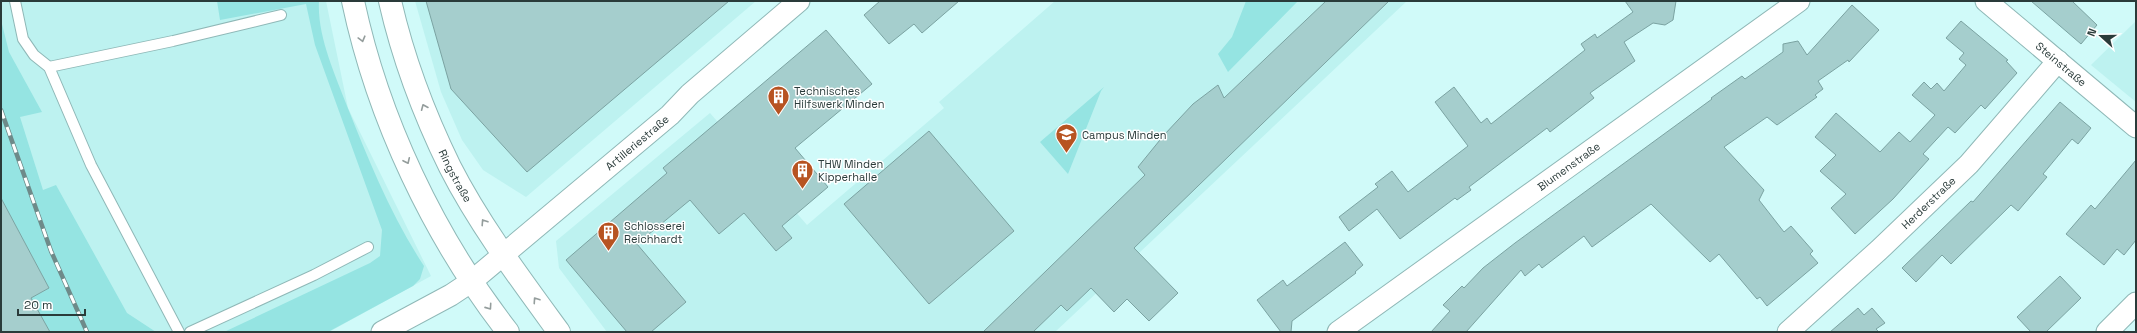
<svg xmlns="http://www.w3.org/2000/svg" width="2137" height="333" font-family="'Space Grotesk',sans-serif">
  <style>
    .built { fill: #bdf2f0 }
    .green { fill: #95e4e2 }
    .building { fill: #a5cecd; stroke: #7ba3a2 }
    .lines { fill: none; stroke-linecap: round; stroke-linejoin: round }
    .service-casing { stroke: #8fb8b7; stroke-width: 12 }
    .minor-casing { stroke: #8fb8b7; stroke-width: 23 }
    .primary-casing { stroke: #8fb8b7; stroke-width: 24 }
    .service { stroke: #fff; stroke-width: 10 }
    .minor { stroke: #fff; stroke-width: 21 }
    .primary { stroke: #fff; stroke-width: 22 }
    .rail-casing { stroke: #6e8a89; stroke-width: 4.5 }
    .rail { stroke: #fff; stroke-width: 3; stroke-dasharray: 9; stroke-linecap: butt }
    .oneway { stroke: #949d9c }
    .labels { text-anchor: middle; dominant-baseline: central; stroke-width: 3; stroke-linejoin: round; paint-order: stroke }
    .street-label { font-size: 11px; fill: #2a3b3a; stroke: #fff }
    .poi-label { font-size: 11px; fill: #2a3b3a; stroke: #fff; text-anchor: start }
  </style>
  <rect width="100%" height="100%" fill="#d0faf9"/>
  <g class="built">
    <path d="M1 1H326L348 108 431 276 329 332H1Z"/>
    <path d="M415 1H756L526 197 483 170 462 140 441 92Z"/>
    <path d="M1055 1H1407L1055 332H607L559 268 556 241 710 113 807 225 944 108 939 102Z"/>
    <path d="M2136 21V102L2091 65Z"/>
  </g>
  <g class="green">
    <path d="M217 1H319C317 36 335 74 347 106 369 161 391 216 424 266L420 279 413 286 328 332H224L370 263 380 256 382 230 315 45 306 4 220 20Z"/>
    <path d="M1246 1H1298L1228 72 1218 54 1232 37Z"/>
    <path d="M1 20 9 52 42 112 20 117 43 190 56 185 127 313 156 332H50L31 298 49 288 1 198Z"/>
    <path d="M1104 87 1101 91 1068 174 1040 142Z"/>
  </g>
  <g class="building">
    <path d="M426 1H729L527 172 451 89Z"/>
    <path d="M880 1H959L922 33 914 24 889 44 864 15Z"/>
    <path d="M1326 1H1389L1134 248 1178 293 1149 321 1127 299 1114 312 1091 288 1067 311 1061 305 1033 332H983L1145 175 1138 167 1164 135 1193 104 1218 85 1224 98Z"/>
    <path d="M1625 1H1676L1673 20 1665 25 1653 23 1624 42 1635 61 1590 93 1594 98 1550 132 1547 128 1469 187 1471 190 1457 200 1455 198 1400 239 1377 209 1349 231 1339 217 1378 187 1375 184 1392 171 1408 192 1468 146 1435 102 1454 87 1481 123 1487 118 1491 124 1585 50 1581 44 1595 34 1597 38 1633 12Z"/>
    <path d="M2031 1H2072L2097 25 2081 44Z"/>
    <path d="M1852 5 1879 30 1849 62 1848 60 1818 81 1823 89 1815 95 1817 97 1777 125 1767 117 1724 147 1764 190 1759 200 1784 232 1791 226 1813 251 1810 254 1818 263 1767 306 1760 297 1757 299 1719 254 1710 262 1651 204 1592 247 1584 236 1542 268 1539 264 1525 276 1521 270 1466 332H1431L1450 311 1443 305 1462 286 1464 288 1483 268 1515 243 1712 99 1711 98 1742 76 1745 79 1783 52V44L1798 41 1807 55Z"/>
    <path d="M1961 21 2008 60 2006 61 2017 73 1985 109 1981 105 1955 133 1948 127 1923 154 1929 159 1893 199 1855 234 1831 208 1846 194 1820 171 1836 155 1815 137 1836 113 1880 152 1899 132 1910 142 1935 115 1912 95 1924 82 1931 89 1937 83 1944 91 1966 65 1959 59 1964 53 1946 38Z"/>
    <path d="M826 30 872 84 795 148 828 187 782 226 792 238 776 251 744 213 719 234 690 200 637 244 686 302 651 332H627L566 260 667 173 663 168Z"/>
    <path d="M2060 102 2091 128 2078 144 2072 139 2043 174 2047 177 2018 211 2011 205 1951 264 1942 255 1916 282 1902 268 1971 201 1973 202Z"/>
    <path d="M929 131 1014 231 929 304 844 204Z"/>
    <path d="M2136 160V240L2124 255 2117 249 2104 265 2066 234 2091 205 2095 209Z"/>
    <path d="M1 198 49 288 31 298 50 332H1Z"/>
    <path d="M1345 242 1363 265 1355 272 1356 273 1292 321 1291 332H1281L1257 300 1283 280 1287 286Z"/>
    <path d="M2060 276 2081 298 2046 332H2031L2017 317Z"/>
    <path d="M1858 308 1864 315 1872 308 1885 323 1876 329 1879 332H1830Z"/>
  </g>
  <g class="lines">
    <defs>
      <g id="service">
        <path d="M15 1 23 39 34 55 49 67 91 165 179 332"/>
        <path d="M49 67 173 41 281 15"/>
        <path d="M190 332 314 275 368 247"/>
      </g>
      <g id="minor">
        <path id="s1" d="M1986 1 2136 127"/>
        <path id="s2" d="M382 332 451 295 472 281 670 115 690 94 799 1"/>
        <path id="s3" d="M1338 332 1799 1"/>
        <path id="s4" d="M1788 332 1879 250 1969 164 2058 61"/>
        <path d="M2107 332 2136 303"/>
      </g>
      <g id="primary">
        <path d="M353 1C378 119 434 237 508 332"/>
        <path id="s5" d="M390 1C403 58 424 114 450 167 479 224 521 280 559 332"/>
      </g>
    </defs>
    <use href="#service" class="service-casing"/>
    <use href="#minor" class="minor-casing"/>
    <use href="#primary" class="primary-casing"/>
    <use href="#service" class="service"/>
    <use href="#minor" class="minor"/>
    <use href="#primary" class="primary"/>
    <defs>
      <path id="rail" d="M1 110 51 251 87 332"/>
    </defs>
    <use href="#rail" class="rail-casing"/>
    <use href="#rail" class="rail"/>
  </g>
  <defs><path id="oneway-chevron" d="M-2-3.5L2.5 0L-2 3.5" fill="none" stroke-width="1.6" stroke-linecap="round" stroke-linejoin="round"/></defs>
  <g class="oneway">
    <use href="#oneway-chevron" transform="translate(362 39) rotate(75)"/>
    <use href="#oneway-chevron" transform="translate(424 107) rotate(-113)"/>
    <use href="#oneway-chevron" transform="translate(407 161) rotate(65)"/>
    <use href="#oneway-chevron" transform="translate(484 222) rotate(-123)"/>
    <use href="#oneway-chevron" transform="translate(536 300) rotate(-124)"/>
    <use href="#oneway-chevron" transform="translate(489 307) rotate(55)"/>
  </g>
  <defs>
    <symbol id="building-pin" viewBox="-11 -11 22 30"><path d="M0 17L-7.5 6A9.5 9.5 0 1 1 7.5 6Z" fill="#b75321" stroke="#fff"/><path d="M-4-6H4V6H1V3H-1V6H-4ZM-2.5-4.3h1.7v1.8h-1.7ZM.8-4.3h1.7v1.8H.8ZM-2.5-1h1.7V.8h-1.7ZM.8-1h1.7V.8H.8Z" fill="#fff"/></symbol>
    <symbol id="university-pin" viewBox="-11 -11 22 30"><path d="M0 17L-7.5 6A9.5 9.5 0 1 1 7.5 6Z" fill="#b75321" stroke="#fff"/><path d="M0-5L7-2L0 1L-7-2ZM-4 1L0 2.5L4 1V4Q0 6-4 4Z" fill="#fff"/></symbol>
  </defs>
  <g fill-rule="evenodd">
    <use href="#building-pin" x="766" y="84" width="25" height="34"/>
    <use href="#university-pin" x="1054" y="122" width="25" height="34"/>
    <use href="#building-pin" x="790" y="158" width="25" height="34"/>
    <use href="#building-pin" x="596" y="220" width="25" height="34"/>
  </g>
  <g class="labels">
    <g class="street-label">
      <text stroke="none"><textPath href="#s1" startOffset="98">Steinstraße</textPath></text>
      <text stroke="none"><textPath href="#s2" startOffset="319">Artilleriestraße</textPath></text>
      <text stroke="none"><textPath href="#s3" startOffset="284">Blumenstraße</textPath></text>
      <text stroke="none"><textPath href="#s5" startOffset="187">Ringstraße</textPath></text>
      <text stroke="none"><textPath href="#s4" startOffset="191">Herderstraße</textPath></text>
    </g>
    <g class="poi-label">
      <text x="794" y="91">Technisches<tspan x="794" dy="13">Hilfswerk Minden</tspan></text>
      <text x="1082" y="135">Campus Minden</text>
      <text x="818" y="164">THW Minden<tspan x="818" dy="13">Kipperhalle</tspan></text>
      <text x="624" y="226">Schlosserei<tspan x="624" dy="13">Reichhardt</tspan></text>
    </g>
  </g>
  <rect width="2137" height="333" fill="none" stroke="#2a3b3a" stroke-width="4"/>
  <g transform="translate(2101 36) rotate(291)" stroke="#ffffff" stroke-width="3" paint-order="stroke">
  <path d="M0-3L7 15L0 10L-7 15Z" fill="#2a3b3a"/>
  <text y="-6" font-size="11" font-weight="bold" text-anchor="middle" fill="#2a3b3a">N</text>
  </g>
  <path d="M18 309v6h67v-6" fill="none" stroke="#2a3b3a" stroke-width="2"/>
  <text x="24" y="309" font-size="12" fill="#2a3b3a" stroke="#ffffff" stroke-width="3" paint-order="stroke">20 m</text>
</svg>
